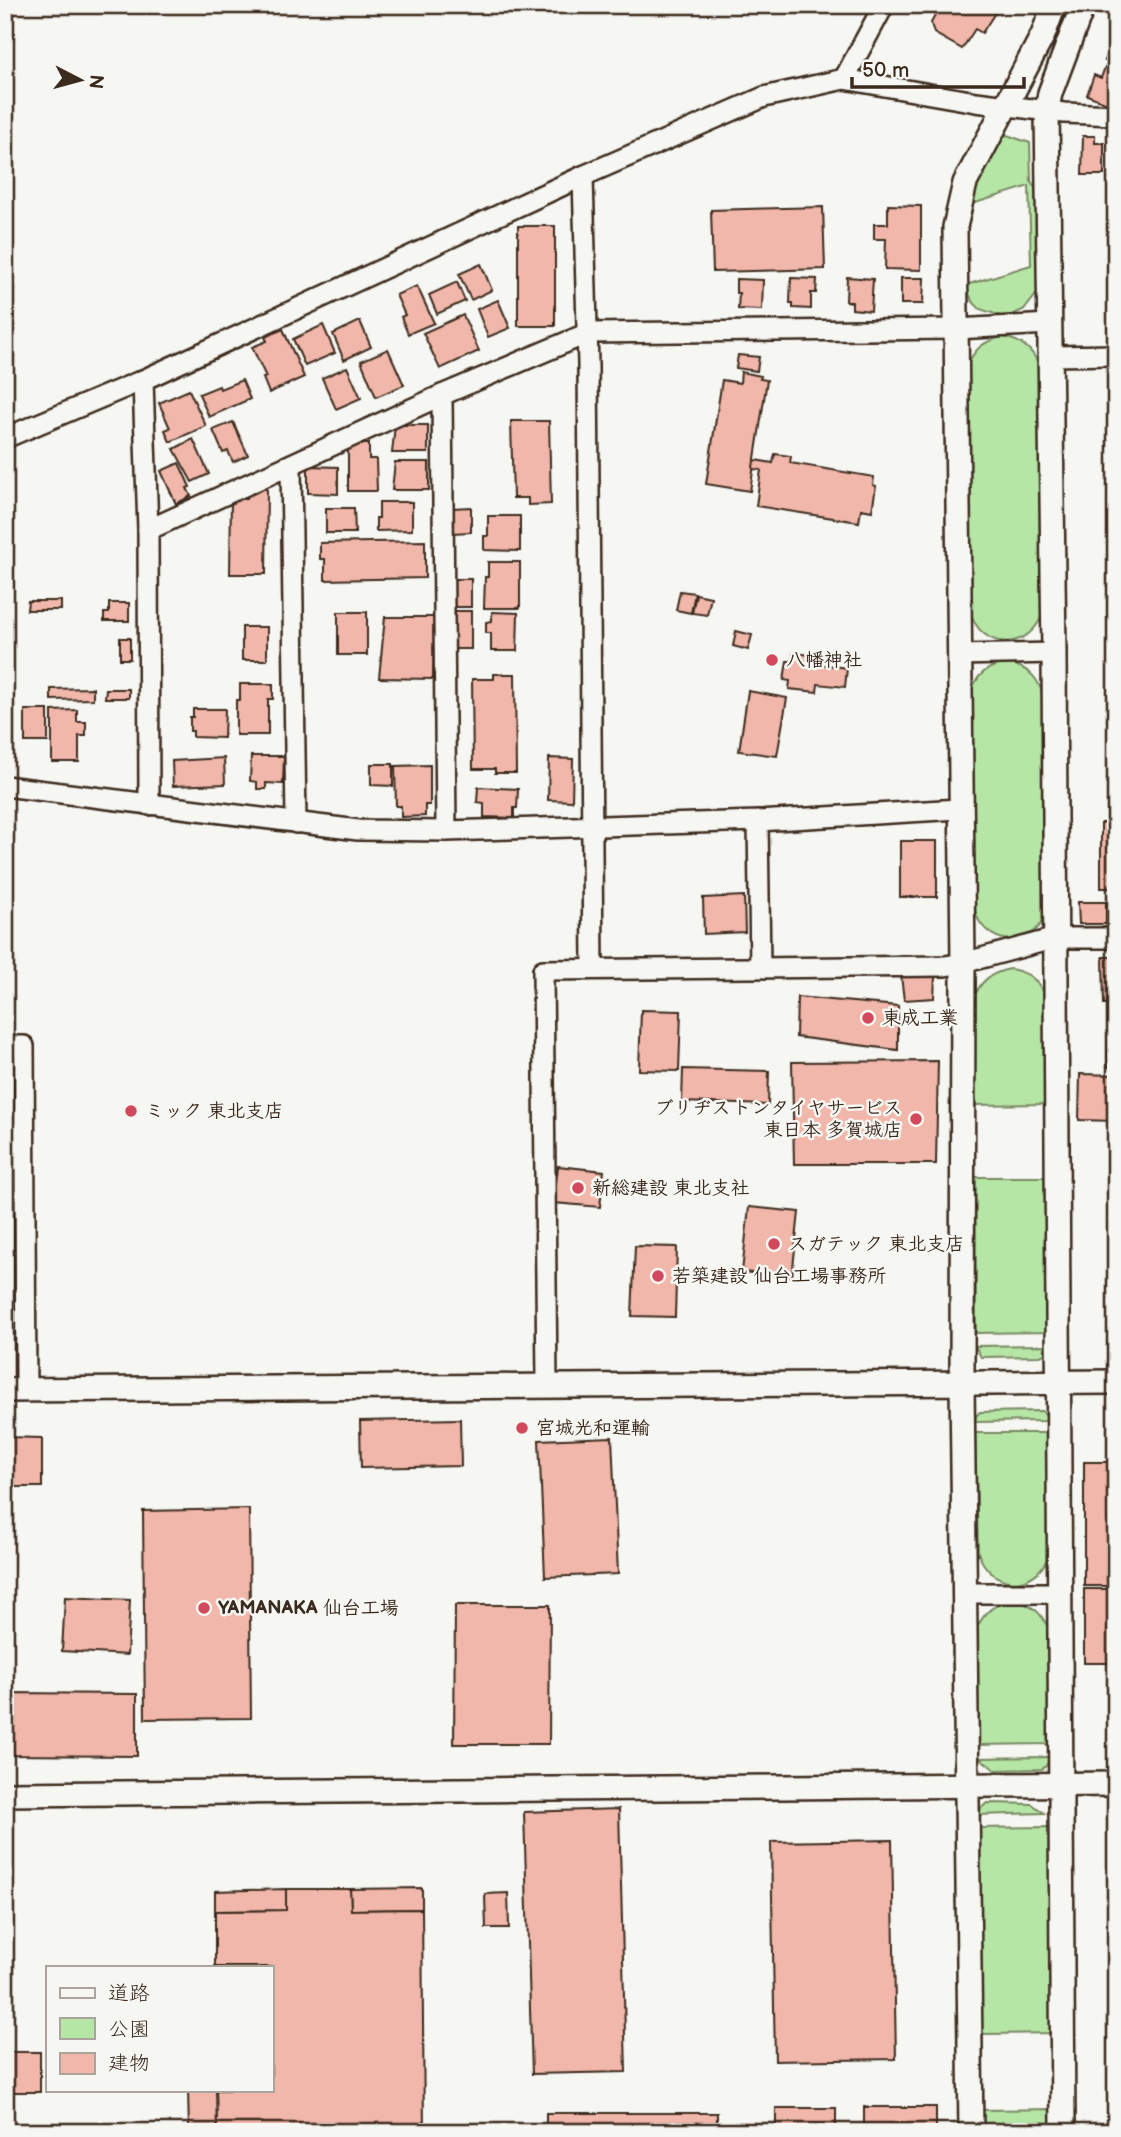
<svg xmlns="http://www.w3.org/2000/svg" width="1121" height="2137" font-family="'Balsamiq Sans','Klee One',sans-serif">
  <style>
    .green { fill: #b6e6a6; stroke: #788862; stroke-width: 2 }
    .building { fill: #f1b7ab; stroke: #3b2a1e; stroke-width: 2 }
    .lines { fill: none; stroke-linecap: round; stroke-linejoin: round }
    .minor-casing { stroke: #3b2a1e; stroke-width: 24 }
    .tertiary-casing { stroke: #3b2a1e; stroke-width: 28 }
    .minor { stroke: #f6f6f2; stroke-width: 19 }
    .tertiary { stroke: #f6f6f2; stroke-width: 23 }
    .poi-dot { fill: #d1495b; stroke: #f6f6f2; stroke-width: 2.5 }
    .labels { text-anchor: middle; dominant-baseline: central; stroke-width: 5; stroke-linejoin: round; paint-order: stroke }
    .poi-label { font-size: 19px; font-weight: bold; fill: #3b2a1e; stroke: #f6f6f2; text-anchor: start }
  </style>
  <rect width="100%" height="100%" fill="#f6f6f2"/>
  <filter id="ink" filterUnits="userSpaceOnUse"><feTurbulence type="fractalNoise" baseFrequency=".0143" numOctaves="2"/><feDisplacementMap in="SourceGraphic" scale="14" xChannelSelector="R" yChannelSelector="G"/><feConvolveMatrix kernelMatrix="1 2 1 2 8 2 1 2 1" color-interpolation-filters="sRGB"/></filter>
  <g filter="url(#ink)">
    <g class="green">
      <path d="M1007 135 1030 143 1031 181 1039 195 1040 284 1038 292 1025 309 1012 315 1001 316 980 309 972 301 966 285 1031 265 1029 186 969 205 974 184 1001 137Z"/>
      <path d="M1003 337C1022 341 1032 348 1040 367L1044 609C1033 652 980 653 970 610L967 367C974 349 983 341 1003 337Z"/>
      <path d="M1006 663C1030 667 1042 680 1044 705L1046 915C1030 952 983 946 974 908L970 706C970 681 982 667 1006 663Z"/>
      <path d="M1010 969C1029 972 1039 980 1046 999L1047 1104 974 1105 973 1000C980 981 990 973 1010 969Z"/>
      <path d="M975 1177H1047L1048 1332 976 1333Z"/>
      <path d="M1048 1345 1045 1354 1040 1356 981 1357 975 1346Z"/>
      <path d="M1042 1411 1048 1417V1421L975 1422 976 1416 980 1412Z"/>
      <path d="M975 1433H1048V1557C1033 1593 989 1588 978 1552Z"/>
      <path d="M1012 1601C1032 1604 1041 1611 1049 1630L1050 1744 977 1745 976 1630C984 1612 993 1604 1012 1601Z"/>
      <path d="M1050 1757 1046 1766 1042 1769 995 1770 980 1758Z"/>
      <path d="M987 1803 1032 1804 1044 1813 979 1815 980 1809Z"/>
      <path d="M1051 1827 1054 2033 982 2034 979 1828Z"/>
      <path d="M1054 2109V2132H981V2110Z"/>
    </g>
    <g class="building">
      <path d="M935 5H1000L982 33 975 29 962 49 934 33 931 23 939 8Z"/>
      <path d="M1116 33V65L1105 61Z"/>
      <path d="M1105 67 1116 71V102L1111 100 1110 104 1087 95 1094 75 1101 78Z"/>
      <path d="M1083 136H1095V143H1104V175H1082Z"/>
      <path d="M888 205 921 206V270L885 269 886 239H874V224H888Z"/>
      <path d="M823 207 825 269 713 272 711 210Z"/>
      <rect x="518" y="226" width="37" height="100"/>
      <path d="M481 264 492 290 471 300 459 274Z"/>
      <path d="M847 277 873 279 871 311 852 309V302L846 301Z"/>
      <path d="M791 278 817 279 816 293H811V309L793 308V303H790Z"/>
      <path d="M901 278H924L923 304H901Z"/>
      <path d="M736 279 763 280 762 310 738 309 739 293H736Z"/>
      <path d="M457 282 465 301 437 314 429 295Z"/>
      <path d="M417 286 434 323 408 334 401 317 405 315 396 295Z"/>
      <path d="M498 300 510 328 488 337 477 309Z"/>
      <path d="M463 315 479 351 440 369 423 333Z"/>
      <path d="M360 321 371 347 344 360 333 334Z"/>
      <path d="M323 325 335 353 305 366 293 339Z"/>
      <path d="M283 329 304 377 269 393 263 378 266 377 252 347 267 341 265 337Z"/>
      <path d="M388 349 404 385 376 397 361 361Z"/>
      <path d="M738 355 759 357 757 371 736 368Z"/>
      <path d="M347 367 361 398 336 409 322 378Z"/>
      <path d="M741 372 761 376 760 379 767 380 750 491 706 484 722 380 740 383Z"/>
      <path d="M242 380 250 399 209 417 199 394 219 386 220 389Z"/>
      <path d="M189 390 206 426 170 442 165 430 170 428 159 403Z"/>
      <path d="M511 421H549L551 504 528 505V498H513Z"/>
      <path d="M233 422 248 455 233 462 228 451 223 453 213 430Z"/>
      <path d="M395 425H428V453H392Z"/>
      <path d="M193 439 209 474 192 482 174 449Z"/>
      <path d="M348 444H369V459H376L377 491H348Z"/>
      <path d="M775 454 791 456 790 463 874 477 873 485 876 486 872 511 861 509 859 522 756 506 761 470 753 469 754 460 773 463Z"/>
      <path d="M395 462H429V490H392Z"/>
      <path d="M179 463 190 487 187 488 191 496 176 504 161 471Z"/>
      <path d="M308 466 338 467V494L308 493Z"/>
      <path d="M247 489H267L266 574H230L231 499H247Z"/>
      <path d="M379 502H412V530L376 531V518H379Z"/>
      <path d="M471 507V532L452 533V508Z"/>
      <path d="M326 508H354L355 533H326Z"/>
      <path d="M488 516H520V551L484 550V536H488Z"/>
      <path d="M425 541V578L325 580V559H320V543Z"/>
      <path d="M488 562H520V608H484L485 577H488Z"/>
      <rect x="453" y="579" width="18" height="28"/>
      <path d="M680 591 695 593 691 613 676 610Z"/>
      <path d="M696 594 711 597 707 615 692 613Z"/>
      <path d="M28 601H61V610H27Z"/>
      <path d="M109 603H129V621H104V613H109Z"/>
      <path d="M454 611H471V649H453Z"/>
      <rect x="338" y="612" width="29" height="43"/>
      <path d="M492 612 518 613 517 651H491V633H486V622L492 621Z"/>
      <path d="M385 617H434L433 679 379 678Z"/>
      <rect x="242" y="627" width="25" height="33"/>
      <path d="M736 631 752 635 748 650 733 646Z"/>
      <rect x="120" y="638" width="10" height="21"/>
      <path d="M793 653 821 656 820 664 847 668 845 687 818 684 817 692 789 689 790 681 784 680 787 661H793Z"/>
      <path d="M494 674H515L516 773H495V769H473L472 679H494Z"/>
      <path d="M240 684H273V699H268V735H236V700H240Z"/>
      <path d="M93 688V699L51 700V689Z"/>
      <path d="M106 689H129V698H105Z"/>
      <path d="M748 691 787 698 777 756 739 751Z"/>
      <path d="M193 709H225L224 738 193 737V731H190V717H193Z"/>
      <rect x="25" y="710" width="23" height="32"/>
      <path d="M77 710V722H86V736H79V762H52V711Z"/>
      <path d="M251 756H284L283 784 266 783V789H257V782L250 781Z"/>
      <path d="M224 758 225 784 173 786 172 761Z"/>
      <path d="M549 758 573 759 572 801 548 800Z"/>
      <path d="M371 764H393V786L371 785Z"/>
      <path d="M430 765V805H425V816L401 817V806H396L395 766Z"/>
      <path d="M478 787 518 789 517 808H514V818L484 817V803L477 802Z"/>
      <rect x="1101" y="823" width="15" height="65"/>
      <rect x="900" y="841" width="37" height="56"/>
      <path d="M744 896 745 932 704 934 703 898Z"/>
      <path d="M1078 902H1106V924H1079Z"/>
      <path d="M1103 957H1116V1004H1104Z"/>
      <path d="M901 976 935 977 934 998 904 1000Z"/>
      <path d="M797 997 898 1006V1050L796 1037Z"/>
      <path d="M641 1010 681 1011 679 1071 639 1070Z"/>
      <path d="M1109 1031H1116V1067H1108Z"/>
      <path d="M938 1061 936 1164H794L792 1062Z"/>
      <path d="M683 1069 769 1071 768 1105 682 1102Z"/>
      <path d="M1080 1074 1116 1075V1121L1079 1120Z"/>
      <path d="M558 1166 604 1171 600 1207 554 1203Z"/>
      <path d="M749 1207 799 1212 792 1277 742 1272Z"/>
      <path d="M635 1246 677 1247 675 1317 632 1316Z"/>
      <path d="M460 1419 461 1466 361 1468 360 1421Z"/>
      <path d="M5 1437 42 1438V1487H5Z"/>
      <path d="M612 1437 618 1574 545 1577 539 1440Z"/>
      <rect x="1084" y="1462" width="32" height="124"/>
      <path d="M249 1509 251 1718 145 1719 143 1511Z"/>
      <rect x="1084" y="1589" width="32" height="74"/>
      <path d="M65 1597 130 1600 127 1655 62 1651Z"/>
      <path d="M455 1605H550L549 1744H454Z"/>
      <path d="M5 1693 137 1694V1756L5 1755Z"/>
      <path d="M619 1809 626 2072 532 2074 524 1812Z"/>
      <path d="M892 1840 896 2059 775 2061 771 1842Z"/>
      <path d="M422 1888V1909L351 1910 350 1889Z"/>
      <path d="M286 1889H350L351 1910 422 1909 424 2132H217L216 2090H271V1967H215V1911L286 1910Z"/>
      <path d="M286 1889V1910L215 1911V1891Z"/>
      <path d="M508 1893 509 1928H486L485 1894Z"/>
      <rect x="5" y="2052" width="35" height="40"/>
      <path d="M188 2090H216L217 2132H189Z"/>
      <rect x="864" y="2107" width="72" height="25"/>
      <rect x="776" y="2108" width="60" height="24"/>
      <rect x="546" y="2113" width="171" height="19"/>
    </g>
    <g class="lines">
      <defs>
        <g id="minor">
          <path d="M844 79 884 5"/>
          <path d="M583 176 588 365 593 969"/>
          <path d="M1051 356 1116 355"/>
          <path d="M5 438 143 380"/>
          <path d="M291 465 296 823"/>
          <path d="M148 530 442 395"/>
          <path d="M959 655 1054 653"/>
          <path d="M5 786 358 830 446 831"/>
          <path d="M149 805 148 530 143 380 583 176 764 97 844 79 976 102 1064 113 1116 115"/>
          <path d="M959 809 758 821 446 831 442 395 588 333 956 329 1050 324"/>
          <path d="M758 821 760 967"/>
          <path d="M5 1046H24L26 1389"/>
          <path d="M547 1385 543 970 945 966 963 963 1056 938H1116"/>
          <path d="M965 1593H1060"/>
        </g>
        <g id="tertiary">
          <path d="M5 1390 1116 1382"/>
          <path d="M5 1794 1116 1784"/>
          <path d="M971 2132 962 1383 963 963 955 227 965 183 1043 35 1054 5"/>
          <path d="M1063 2132 1054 653 1047 110 1050 93 1083 5"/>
        </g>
      </defs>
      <use href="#minor" class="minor-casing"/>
      <use href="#tertiary" class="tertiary-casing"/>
      <use href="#minor" class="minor"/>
      <use href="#tertiary" class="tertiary"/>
    </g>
  </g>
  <g class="poi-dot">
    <circle cx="772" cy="660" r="7"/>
    <circle cx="868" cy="1018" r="7"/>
    <circle cx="131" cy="1111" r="7"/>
    <circle cx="916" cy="1119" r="7"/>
    <circle cx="578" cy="1188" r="7"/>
    <circle cx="774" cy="1244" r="7"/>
    <circle cx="658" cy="1276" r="7"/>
    <circle cx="522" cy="1428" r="7"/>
    <circle cx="204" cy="1608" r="7"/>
  </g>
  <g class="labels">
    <g class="poi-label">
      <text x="786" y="660">八幡神社</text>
      <text x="882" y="1018">東成工業</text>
      <text x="902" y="1108" text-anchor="end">ブリヂストンタイヤサービス<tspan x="902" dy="22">東日本 多賀城店</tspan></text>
      <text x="145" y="1111">ミック 東北支店</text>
      <text x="592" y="1188">新総建設 東北支社</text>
      <text x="788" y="1244">スガテック 東北支店</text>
      <text x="672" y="1276">若築建設 仙台工場事務所</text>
      <text x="536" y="1428">宮城光和運輸</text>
      <text x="218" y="1608">YAMANAKA 仙台工場</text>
    </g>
  </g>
  <rect width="1121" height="2137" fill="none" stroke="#f6f6f2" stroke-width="28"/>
  <rect x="14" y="14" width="1093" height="2109" fill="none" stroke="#3b2a1e" stroke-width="2.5" filter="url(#ink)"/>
  <rect x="46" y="1966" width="228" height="126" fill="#f6f6f2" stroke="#aba49d" stroke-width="2"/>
  <rect x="60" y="1988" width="35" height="10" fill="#f6f6f2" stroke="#aba49d" stroke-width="2"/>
  <text x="108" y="2000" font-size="21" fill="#3b2a1e">道路</text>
  <rect x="60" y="2018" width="35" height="21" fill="#b6e6a6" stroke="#aba49d" stroke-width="2"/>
  <text x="108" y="2036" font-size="21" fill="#3b2a1e">公園</text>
  <rect x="60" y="2053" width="35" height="21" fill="#f1b7ab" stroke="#aba49d" stroke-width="2"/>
  <text x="108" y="2070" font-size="21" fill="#3b2a1e">建物</text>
  <g transform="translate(80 80) rotate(96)" stroke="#f6f6f2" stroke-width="5" paint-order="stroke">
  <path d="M0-5L12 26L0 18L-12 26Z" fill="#3b2a1e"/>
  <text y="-10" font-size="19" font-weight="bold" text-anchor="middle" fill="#3b2a1e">N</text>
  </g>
  <path d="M852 77v10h172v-10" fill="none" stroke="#3b2a1e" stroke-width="3.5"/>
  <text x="862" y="77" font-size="21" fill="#3b2a1e" stroke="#f6f6f2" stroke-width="5" paint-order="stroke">50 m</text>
</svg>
